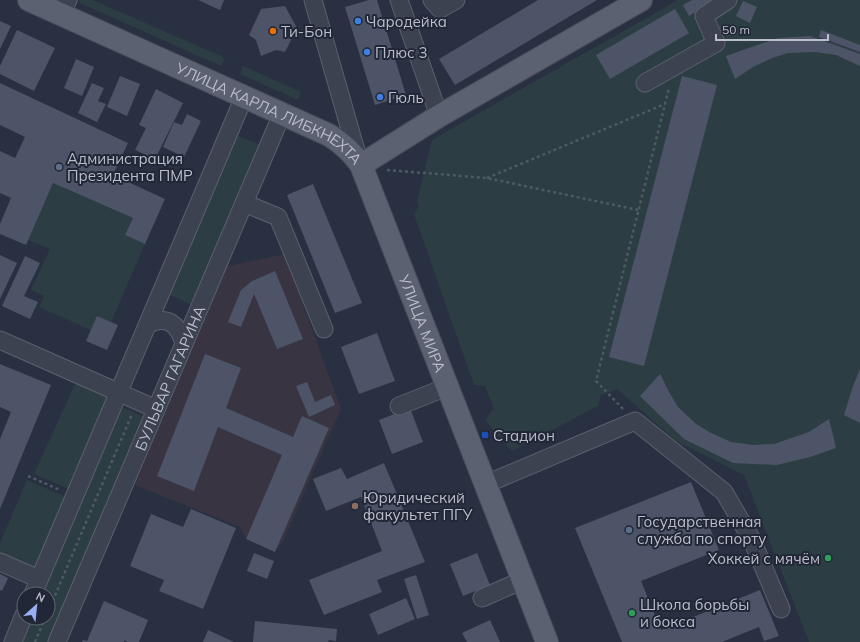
<svg xmlns="http://www.w3.org/2000/svg" width="860" height="642" font-family="Mulish,sans-serif">
  <style>
    .medical { fill: #383442 }
    .green { fill: #2c3e43 }
    .building { fill: #4d5467 }
    .lines { fill: none; stroke-linecap: round; stroke-linejoin: round }
    .minor-casing { stroke: #5b606e; stroke-width: 19 }
    .major-casing { stroke: #474b5a; stroke-width: 24 }
    .path { stroke: #4b5b61; stroke-width: 2.5; stroke-dasharray: 3 3; stroke-linecap: butt }
    .minor { stroke: #3d4251; stroke-width: 17 }
    .major { stroke: #5b6171; stroke-width: 22 }
    .shop-dot { fill: #3f7fe0; stroke: #212736; stroke-width: 1.5 }
    .food-dot { fill: #e8710a; stroke: #212736; stroke-width: 1.5 }
    .service-dot { fill: #5c6f8a; stroke: #212736; stroke-width: 1.5 }
    .transit-dot { fill: #1a4fb4; stroke: #212736; stroke-width: 1.5 }
    .education-dot { fill: #8d6e63; stroke: #212736; stroke-width: 1.5 }
    .leisure-dot { fill: #2e9e5b; stroke: #212736; stroke-width: 1.5 }
    .labels { text-anchor: middle; dominant-baseline: central; stroke-width: 4; stroke-linejoin: round; paint-order: stroke }
    .poi-label { font-size: 15px; fill: #babecb; stroke: #212736; text-anchor: start }
    .street-label { font-size: 15px; fill: #babecb; stroke: #212736 }
  </style>
  <rect width="100%" height="100%" fill="#293041"/>
  <path class="medical" d="M285 254 341 409 282 544 275 552 246 539 240 527 135 485 223 267Z"/>
  <g class="green">
    <path d="M79 0H93L225 58 221 66 80 3Z"/>
    <path d="M678 0H860V642H809L744 475 676 441 617 389 601 395 598 406 512 451 485 420 494 408 485 386 474 385 414 214 419 206 417 201 432 140Z"/>
    <path d="M243 66 301 92 298 100 240 74Z"/>
    <path d="M234 134 260 145 192 305 166 293Z"/>
    <path d="M53 183 133 218 125 235 145 244 111 322 91 330 39 307 44 296 31 290 50 249 28 240Z"/>
    <path d="M76 382 109 398 69 489 34 474Z"/>
    <path d="M119 406 147 418 52 642H19L29 618H48V594H39Z"/>
    <path d="M27 480 66 497 34 572 0 558V543Z"/>
  </g>
  <g class="building">
    <path d="M198 0H224L220 10Z"/>
    <path d="M369 0H377L406 95 375 105 345 7Z"/>
    <path d="M538 0H597L455 85 439 59Z"/>
    <path d="M692 0H715L689 16 683 5Z"/>
    <path d="M743 1 757 7 750 23 736 16Z"/>
    <path d="M285 6 297 28 285 52 276 50 261 56 256 40 249 35 261 9Z"/>
    <path d="M675 9 689 33 610 79 596 55Z"/>
    <path d="M0 21 11 26 0 49Z"/>
    <path d="M17 30 55 48 34 91 0 74V66Z"/>
    <path d="M821 30 860 45V52L819 37Z"/>
    <path d="M810 36 860 54V66L836 55 815 52 788 53 772 58 753 67 735 79 726 56 778 38Z"/>
    <path d="M76 59 94 67 82 96 64 88Z"/>
    <path d="M120 76 140 84 127 116 107 107Z"/>
    <path d="M682 76 717 85 644 366 609 357Z"/>
    <path d="M0 83 128 143 113 175 165 199 145 244 125 235 133 218 53 183 26 245 0 234V224L11 198 0 193V151L15 158 25 137 0 125Z"/>
    <path d="M92 83 104 88 98 101 106 104 97 122 78 113Z"/>
    <path d="M156 89 183 103 155 159 135 150 146 128 139 125Z"/>
    <path d="M187 114 201 121 184 157 163 147 174 122 182 125Z"/>
    <path d="M313 184 362 303 335 313 287 195Z"/>
    <path d="M0 255 17 263 0 299Z"/>
    <path d="M25 256 40 263 24 296 38 302 30 319 2 306Z"/>
    <path d="M275 271 303 339 277 349 254 294 241 327 228 322 241 290 252 281Z"/>
    <path d="M97 316 118 325 107 350 86 341Z"/>
    <path d="M377 333 395 381 359 394 341 347Z"/>
    <path d="M205 354 241 368 226 408 293 437 302 416 329 428 275 552 246 539 282 455 218 427 194 491 157 476Z"/>
    <path d="M0 364 51 385 0 509V439L11 412 0 407Z"/>
    <path d="M860 369V423L844 415 853 386Z"/>
    <path d="M660 374 669 392 678 407 696 424 711 433 731 442 753 445 774 444 809 432 829 419 836 448 810 457 777 465 733 463 684 439 640 396Z"/>
    <path d="M307 382 315 402 331 395 335 405 309 417 296 386Z"/>
    <path d="M410 408 423 442 392 454 379 420Z"/>
    <path d="M384 463 425 562 377 580 382 592 324 615 309 580 382 551 361 497 326 511 313 479 341 468 347 479Z"/>
    <path d="M691 482 719 550 641 581 661 630 760 590 779 636 764 641 759 627 722 642H622L575 528Z"/>
    <path d="M191 509 236 528 203 609 159 591 164 580 130 566 151 514 183 527Z"/>
    <path d="M254 553 274 561 267 579 247 571Z"/>
    <path d="M477 553 490 585 463 596 450 564Z"/>
    <path d="M0 574 8 578 2 591 0 590Z"/>
    <path d="M416 575 429 615 417 619 404 579Z"/>
    <path d="M406 598 415 619 378 635 369 614Z"/>
    <path d="M104 601 148 620 139 642H128L124 640V642H82L83 640 87 641Z"/>
    <path d="M490 620 500 642H467L462 633Z"/>
    <path d="M255 621 337 629 336 641 329 640 328 642H253Z"/>
    <path d="M208 630 234 642H203Z"/>
  </g>
  <g class="lines">
    <defs>
      <g id="minor">
        <path d="M313 0 359 161"/>
        <path d="M399 0 439 116"/>
        <path d="M432 0 440 9 456 0"/>
        <path d="M61 15 68 0"/>
        <path d="M645 83 716 43 704 16 728 0"/>
        <path d="M244 203 278 217 324 329"/>
        <path d="M147 325C167 314 178 324 184 343"/>
        <path d="M0 340 156 409"/>
        <path d="M399 406 447 387"/>
        <path d="M486 484 635 421 724 492 752 540 781 609"/>
        <path d="M0 562 39 579"/>
        <path d="M33 594 244 97"/>
        <path d="M482 598 523 580"/>
        <path d="M13 642 24 615"/>
        <path id="s1" d="M57 642 282 114"/>
      </g>
      <g id="major">
        <path id="s2" d="M29 0 329 135C342 143 352 152 361 165L547 642"/>
        <path d="M361 165 439 116 641 0"/>
      </g>
    </defs>
    <use href="#minor" class="minor-casing"/>
    <use href="#major" class="major-casing"/>
    <g class="path">
      <path d="M387 170 487 178 638 210"/>
      <path d="M487 178 665 104"/>
      <path d="M623 409 596 381 669 88"/>
      <path d="M28 476 60 490"/>
      <path d="M48 612 132 414"/>
      <path d="M35 642 45 618"/>
    </g>
    <use href="#minor" class="minor"/>
    <use href="#major" class="major"/>
  </g>
  <g class="shop-dot">
    <circle cx="358" cy="21" r="4"/>
    <circle cx="367" cy="52" r="4"/>
    <circle cx="380" cy="97" r="4"/>
  </g>
  <circle class="food-dot" cx="273" cy="31" r="4"/>
  <g class="service-dot">
    <circle cx="59" cy="167" r="4"/>
    <circle cx="629" cy="530" r="4"/>
  </g>
  <rect class="transit-dot" x="481" y="431" width="8" height="8" rx="2"/>
  <circle class="education-dot" cx="355" cy="506" r="4"/>
  <g class="leisure-dot">
    <circle cx="828" cy="558" r="4"/>
    <circle cx="632" cy="613" r="4"/>
  </g>
  <g class="labels">
    <g class="poi-label">
      <text x="366" y="21">Чародейка</text>
      <text x="281" y="31">Ти-Бон</text>
      <text x="375" y="52">Плюс 3</text>
      <text x="388" y="97">Гюль</text>
      <text x="67" y="158">Администрация<tspan x="67" dy="17">Президента ПМР</tspan></text>
      <text x="493" y="435">Стадион</text>
      <text x="363" y="497">Юридический<tspan x="363" dy="17">факультет ПГУ</tspan></text>
      <text x="637" y="521">Государственная<tspan x="637" dy="17">служба по спорту</tspan></text>
      <text x="820" y="558" text-anchor="end">Хоккей с мячём</text>
      <text x="640" y="604">Школа борьбы<tspan x="640" dy="17">и бокса</tspan></text>
    </g>
    <g class="street-label">
      <text stroke="none"><textPath href="#s2" startOffset="266">УЛИЦА КАРЛА ЛИБКНЕХТА</textPath></text>
      <text stroke="none"><textPath href="#s2" startOffset="543">УЛИЦА МИРА</textPath></text>
      <text stroke="none"><textPath href="#s1" startOffset="287">БУЛЬВАР ГАГАРИНА</textPath></text>
    </g>
  </g>
  <g transform="translate(36 606) rotate(27)"><circle r="19" fill="#212736" stroke="#5e6372"/>
  <path d="M0-3L7 15L0 10L-7 15Z" fill="#98aff1"/>
  <text y="-6" font-size="11" font-weight="bold" text-anchor="middle" fill="#babecb">N</text>
  </g>
  <path d="M716 34v6h112v-6" fill="none" stroke="#babecb" stroke-width="2"/>
  <text x="722" y="34" font-size="12" fill="#babecb" stroke="#212736" stroke-width="3" paint-order="stroke">50 m</text>
</svg>
